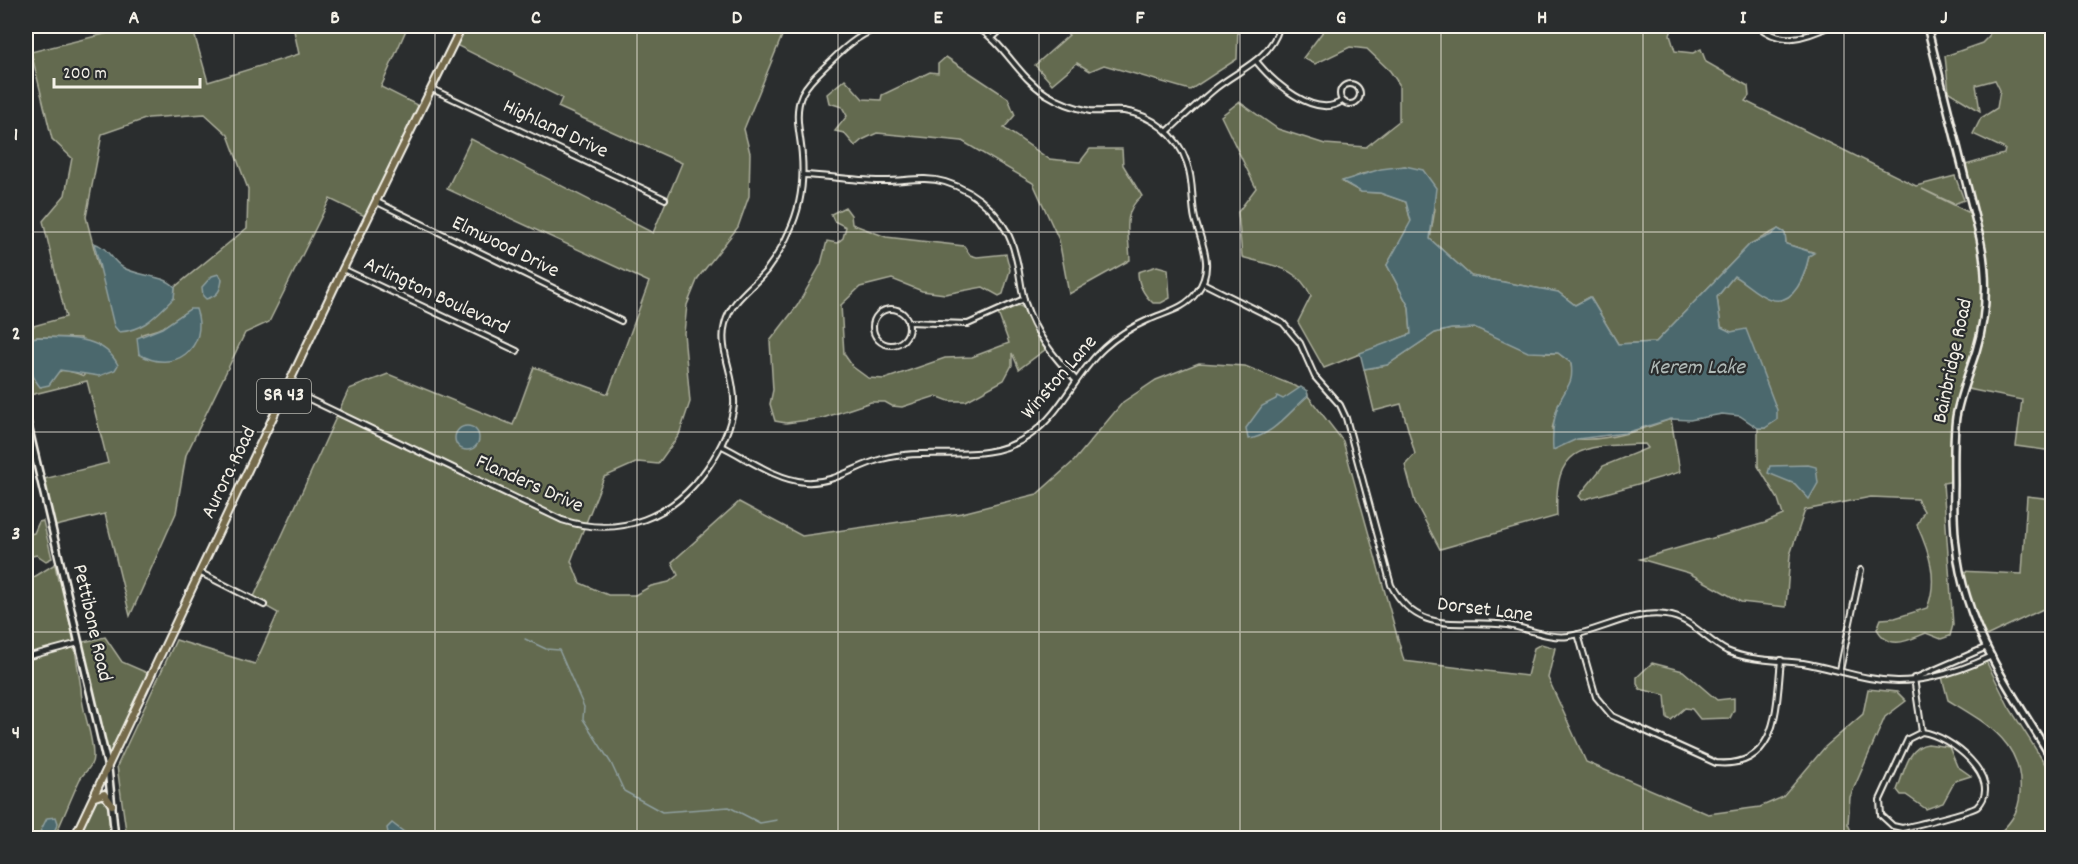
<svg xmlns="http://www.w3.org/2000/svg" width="2078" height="864" font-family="Dekko,sans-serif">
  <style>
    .green { fill: #636a4f; stroke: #acae9c; stroke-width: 1.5; fill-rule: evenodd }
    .water { fill: #4b686d; stroke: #8f9f9e; stroke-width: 1.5 }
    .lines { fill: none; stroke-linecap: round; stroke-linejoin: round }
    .stream { stroke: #8f9f9e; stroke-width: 1.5 }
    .minor-casing { stroke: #f4f1e8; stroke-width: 8 }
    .tertiary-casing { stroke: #f4f1e8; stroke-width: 10 }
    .primary-casing { stroke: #f4f1e8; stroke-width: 10 }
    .minor { stroke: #2a2d2e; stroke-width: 4 }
    .tertiary { stroke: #2a2d2e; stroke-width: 5 }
    .primary { stroke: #746b4b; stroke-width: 6 }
    .grid { fill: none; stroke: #f4f1e8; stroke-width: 1.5; stroke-opacity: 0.55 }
    .labels { text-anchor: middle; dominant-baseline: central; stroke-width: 4.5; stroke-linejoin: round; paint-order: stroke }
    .shield { fill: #2a2d2e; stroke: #b7b6b0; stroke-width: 1.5 }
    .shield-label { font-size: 20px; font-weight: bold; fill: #f4f1e8 }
    .street-label { font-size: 21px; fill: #f4f1e8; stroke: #2a2d2e }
    .water-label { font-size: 22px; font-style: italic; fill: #b0bab7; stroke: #2a2d2e }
    .neatline { fill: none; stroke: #f4f1e8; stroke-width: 2 }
    .grid-label { font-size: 20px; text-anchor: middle; font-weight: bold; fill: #f4f1e8 }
  </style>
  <rect width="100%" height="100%" fill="#2a2d2e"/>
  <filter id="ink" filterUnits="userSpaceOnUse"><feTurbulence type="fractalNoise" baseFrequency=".0167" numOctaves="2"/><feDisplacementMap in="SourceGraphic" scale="12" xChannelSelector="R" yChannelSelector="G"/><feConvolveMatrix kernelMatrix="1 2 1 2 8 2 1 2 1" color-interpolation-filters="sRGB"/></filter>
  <g filter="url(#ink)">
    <g class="green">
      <path d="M137 26H192L208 82 299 54 293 26H404L406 30 381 87 423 108 369 218 330 199 269 322 245 333 186 455 176 513 130 616 105 514 52 527 40 480 108 463 87 381 26 396V328L66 317 43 221 65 195 72 158 52 139 31 52ZM205 114 228 135 248 189 247 228 175 287 174 298 99 268 86 217 102 134 148 118ZM190 309 139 354 142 334 162 328ZM38 337 81 338 84 376C59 366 60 369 41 387 28 373 28 355 32 338Z"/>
      <path d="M462 26H786L744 129 750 153 749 196 738 227 698 278 687 305 684 333 690 402 679 435 658 464 638 462 604 477 571 561 580 583 608 595H635L651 586 669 582 678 575 672 562 739 502 802 536 962 513 1037 494 1074 461 1123 402 1156 380 1199 363 1245 366 1307 391 1308 396 1343 441 1404 661 1527 676 1534 648 1541 644 1555 648 1548 678 1586 762 1708 814 1760 807 1783 797 1825 747 1863 714 1868 689 1897 692 1906 701 1885 717 1850 797 1848 824 1854 838H127L117 766 176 640 255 664 278 613 253 599 349 389 388 374 513 425 534 367 608 394 649 282 447 189 471 139 653 233 682 163 558 107 562 98 454 44Z"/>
      <path d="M1056 26H1238L1237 59 1190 90 1104 65 1090 71 1077 63 1052 84 1035 65 1069 35Z"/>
      <path d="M1327 26H1669L1673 27 1670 35 1675 51 1693 53 1701 49 1706 62 1748 86 1749 96 1745 101 1916 186 1955 176 1964 200 1954 204 1922 189 1974 215 1962 166 2004 154 2005 149 1973 134 1981 118 1997 108 2000 90 1995 80 1976 85 1980 111 1949 92 1945 56 1982 43 1989 36 1990 26H2052V451L2016 446 2022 400 1963 388 1956 416 1954 481 1943 483 1953 625 1950 636 1941 639 1926 633C1907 641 1889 651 1877 629L1881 619 1895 618 1927 608C1939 579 1929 552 1917 525L1924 511 1917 499 1871 497 1805 510 1790 555 1786 607 1741 602 1689 573 1640 559 1765 523 1783 515 1778 499 1758 466V428H1765L1746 330 1731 332 1721 327 1717 297 1734 276 1781 300C1800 291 1805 275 1809 255L1813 252 1786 244 1785 233 1778 229 1750 244 1656 342 1618 344 1590 297 1575 305 1558 292 1471 276 1430 239 1435 209 1405 166 1362 174 1343 182 1361 192 1380 193 1406 202 1411 222 1387 265 1409 307 1411 334 1324 368 1298 322 1311 296C1298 266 1272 266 1242 257L1238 212 1256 188 1221 116 1239 102 1278 129 1325 144 1366 147 1399 121V84L1390 71 1367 49 1350 47 1315 64 1303 58Z"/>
      <path d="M946 57 1008 98 1015 115 1004 128 1049 159 1080 162 1090 149H1122L1123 165 1142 196C1121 211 1129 237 1130 260L1069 294 1059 240 1033 183 962 141 877 133 862 140 855 146 844 133 835 131 847 116 842 107 829 103 827 94 845 79 863 99 881 100 882 95 930 72 938 73V64Z"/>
      <path d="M845 207 851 215 852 224 886 237 964 246 970 255 977 257 1006 254 1010 270 1003 294 999 296 983 287 945 294 922 291 892 279 860 287 841 305 844 354 853 367 868 378 885 379 945 358 972 357 1009 343 998 313 1017 305 1025 308 1046 349 1019 369 1012 353V365L1004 380 966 401H949L936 396 902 407 892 406 885 402H871L823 418 786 423 775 421 770 404 773 390 770 341 797 306 821 264 827 241 837 243 843 238 846 227 834 221 831 214Z"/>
      <path d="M1157 266 1168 269 1170 298 1161 303H1153C1144 295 1138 285 1138 272Z"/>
      <path d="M1476 328 1545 353H1558L1571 363 1573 378 1559 403 1552 429C1560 433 1570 439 1579 439 1609 441 1643 429 1671 419L1680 472 1582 500 1579 496 1603 466 1648 448 1645 444C1585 446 1553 443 1557 516L1440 549 1415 502 1405 465 1415 454 1401 404 1374 411 1364 369 1387 365 1435 333 1451 329Z"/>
      <path d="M2027 496 2052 499V627L2043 609 1982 638 1960 571 2022 574Z"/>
      <path d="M43 521 52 558 46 561 37 555 26 557V535L34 533 39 522Z"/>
      <path d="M55 564 58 580 64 579 81 688C81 711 93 732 93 756 93 767 85 771 80 779 71 798 63 819 54 838H26V582Z"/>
      <path d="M105 637 122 662 152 675 108 768 79 643Z"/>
      <path d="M1985 659 2009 707 2052 775V838H1993C2009 826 2019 813 2020 793 2024 743 1986 723 1948 700L1942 677Z"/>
      <path d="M1652 663 1683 671 1717 700 1734 698V710L1730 718 1700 719 1692 709 1685 708 1671 720 1667 718 1665 695 1640 689 1637 684V677Z"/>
      <path d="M1928 744 1949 747 1957 766 1971 776 1955 781 1943 803 1926 809 1906 795H1901L1897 790C1904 773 1908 746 1928 744Z"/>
      <path d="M98 795 109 798 115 838H74L91 804Z"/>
    </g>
    <g class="water">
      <path d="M1405 166 1423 170 1436 188 1430 239 1471 276 1558 292 1575 305 1590 297 1618 344 1656 342 1750 244 1771 235 1778 229 1785 233 1786 244 1814 253 1809 256C1805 274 1795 307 1770 299 1758 296 1745 282 1734 276L1717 297 1721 327 1731 332 1746 329 1777 410V420L1765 428H1758L1740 416 1722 414 1690 420 1671 419 1625 433 1577 439 1553 450C1552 434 1553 418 1559 403 1567 385 1574 384 1571 363L1558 353 1528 352 1476 328 1451 329 1435 333 1387 365 1364 369 1360 353 1411 334 1409 307 1387 265 1411 221 1406 202 1380 193 1361 192 1342 181 1381 169Z"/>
      <path d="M94 243C108 247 111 260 122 267 138 277 163 274 175 287L174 298C156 315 145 330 119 332L114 326Z"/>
      <path d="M219 274 222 279C221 290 218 296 206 299L203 296 202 287 212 276Z"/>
      <path d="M190 309H196C210 348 173 375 139 354L137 338 162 328Z"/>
      <path d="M38 337C67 338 103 335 118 365L115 370 99 376 60 370 49 385 40 387C30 375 24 352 32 338Z"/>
      <path d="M1301 387 1307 391 1308 396C1291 410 1272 437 1248 439L1246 428 1262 406 1276 399 1277 396 1283 399Z"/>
      <circle cx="467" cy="438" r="12"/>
      <path d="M1808 465 1816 467 1818 483 1809 499 1795 484 1768 473 1770 466Z"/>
      <path d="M56 817 58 823 51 838H37L47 818Z"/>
      <path d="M392 823 404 832 415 835 416 838H389L387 828Z"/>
    </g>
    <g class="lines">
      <path class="stream" d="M525 639 546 649 559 650 584 707 583 719 611 763 624 791 662 812 729 807 760 823 777 820"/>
      <defs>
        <g id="minor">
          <path d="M1274 26 1283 28 1288 26"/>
          <path d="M1758 26C1781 46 1805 38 1830 26"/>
          <path d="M992 38 1005 26"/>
          <path d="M1256 61C1272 81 1315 120 1342 101"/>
          <circle cx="1350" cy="94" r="10"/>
          <path d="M432 89 665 199"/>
          <path d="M1167 132C1183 117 1199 102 1216 88 1240 69 1270 59 1279 28"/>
          <path d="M803 175C830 176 858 181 885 181 906 181 925 176 945 182 979 192 1007 219 1015 254 1020 270 1020 287 1025 303 1035 334 1054 357 1075 379"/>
          <path d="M377 202 621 321"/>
          <path d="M343 269 517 351"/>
          <path d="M1203 283 1283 323 1300 343 1315 377 1340 405 1346 418 1391 585C1419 638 1460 618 1507 625 1528 628 1547 639 1569 636 1601 631 1633 610 1666 615 1692 618 1705 640 1727 651 1750 661 1778 660 1803 663 1826 667 1847 674 1869 678 1912 687 1954 674 1992 656"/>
          <circle cx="891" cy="327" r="18"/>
          <path d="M908 322 968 324 1024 299"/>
          <path d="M288 389 562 520C621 539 674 517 708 467 721 448 731 428 734 405 736 377 718 350 725 324 731 300 751 289 766 271 775 259 783 246 789 232 800 209 804 182 802 156 801 135 793 115 802 94 809 80 822 70 832 60 848 44 863 32 885 26"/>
          <path d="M722 446C747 458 776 480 805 482 834 484 855 466 882 459 932 445 985 467 1030 435 1062 413 1075 374 1104 348 1117 336 1132 327 1148 320 1166 312 1185 309 1197 292 1215 268 1202 244 1195 219 1191 201 1194 181 1187 163 1178 135 1152 115 1124 111 1113 110 1101 112 1090 111 1075 108 1059 102 1046 94 1016 75 1004 41 974 26"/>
          <path d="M201 573 264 605"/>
          <path d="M1578 634 1596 697 1612 716 1716 763C1780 769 1776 705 1781 660"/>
          <path d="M26 657 79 643"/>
          <path d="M1840 670 1861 570"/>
          <path d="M1918 677 1987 647"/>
          <path d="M1914 678 1922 732"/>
          <path d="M1922 732C1949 735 2006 779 1977 807 1972 811 1912 826 1902 828L1893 826 1881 815 1880 800 1908 739Z"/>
        </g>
        <g id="tertiary">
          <path d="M1927 26 1980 238C1988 275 1987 315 1976 351 1969 373 1960 394 1956 417 1953 439 1954 462 1954 485 1953 524 1955 561 1967 598 1984 656 2022 708 2052 759"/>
          <path d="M26 417 108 768 115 838"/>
        </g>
        <g id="primary">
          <path d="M95 797 104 794 112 805"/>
          <path d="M74 838 343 269 462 26"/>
        </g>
      </defs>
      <use href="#minor" class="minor-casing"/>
      <use href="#tertiary" class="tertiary-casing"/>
      <use href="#primary" class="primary-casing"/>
      <use href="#minor" class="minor"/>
      <use href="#tertiary" class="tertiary"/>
      <use href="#primary" class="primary"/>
    </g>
  </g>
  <path class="grid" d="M234 26V838M435 26V838M637 26V838M838 26V838M1039 26V838M1240 26V838M1441 26V838M1643 26V838M1844 26V838M26 232H2052M26 432H2052M26 632H2052"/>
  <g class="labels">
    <rect class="shield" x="257" y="379" width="54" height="34" rx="4.5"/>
    <g class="shield-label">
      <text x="284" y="396">SR 43</text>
    </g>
    <g class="street-label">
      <text transform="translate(555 130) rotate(25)">Highland Drive</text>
      <text transform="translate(505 248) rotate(26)">Elmwood Drive</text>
      <text transform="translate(436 297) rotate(25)">Arlington Boulevard</text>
      <text transform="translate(1954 361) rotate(-78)">Bainbridge Road</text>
      <text transform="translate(1060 378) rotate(-49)">Winston Lane</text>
      <text transform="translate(230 473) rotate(-64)">Aurora Road</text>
      <text transform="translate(529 485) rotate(24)">Flanders Drive</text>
      <text transform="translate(1485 611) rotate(7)">Dorset Lane</text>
      <text transform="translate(91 623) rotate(77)">Pettibone Road</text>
    </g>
    <g class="water-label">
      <text x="1697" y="368">Kerem Lake</text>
    </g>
  </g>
  <rect width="2078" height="864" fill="none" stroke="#2a2d2e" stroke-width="66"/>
  <path d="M54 78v9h146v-9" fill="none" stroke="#f4f1e8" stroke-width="3"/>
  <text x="63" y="78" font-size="18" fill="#f4f1e8" stroke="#2a2d2e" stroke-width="4.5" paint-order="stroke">200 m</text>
  <rect x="33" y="33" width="2012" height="798" class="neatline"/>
  <g class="grid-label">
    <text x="134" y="23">A</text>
    <text x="335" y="23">B</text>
    <text x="536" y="23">C</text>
    <text x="737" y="23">D</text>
    <text x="938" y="23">E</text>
    <text x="1140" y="23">F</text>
    <text x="1341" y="23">G</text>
    <text x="1542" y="23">H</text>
    <text x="1743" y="23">I</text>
    <text x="1944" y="23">J</text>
    <text x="16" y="140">1</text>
    <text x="16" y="339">2</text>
    <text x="16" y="539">3</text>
    <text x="16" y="738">4</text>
  </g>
</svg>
